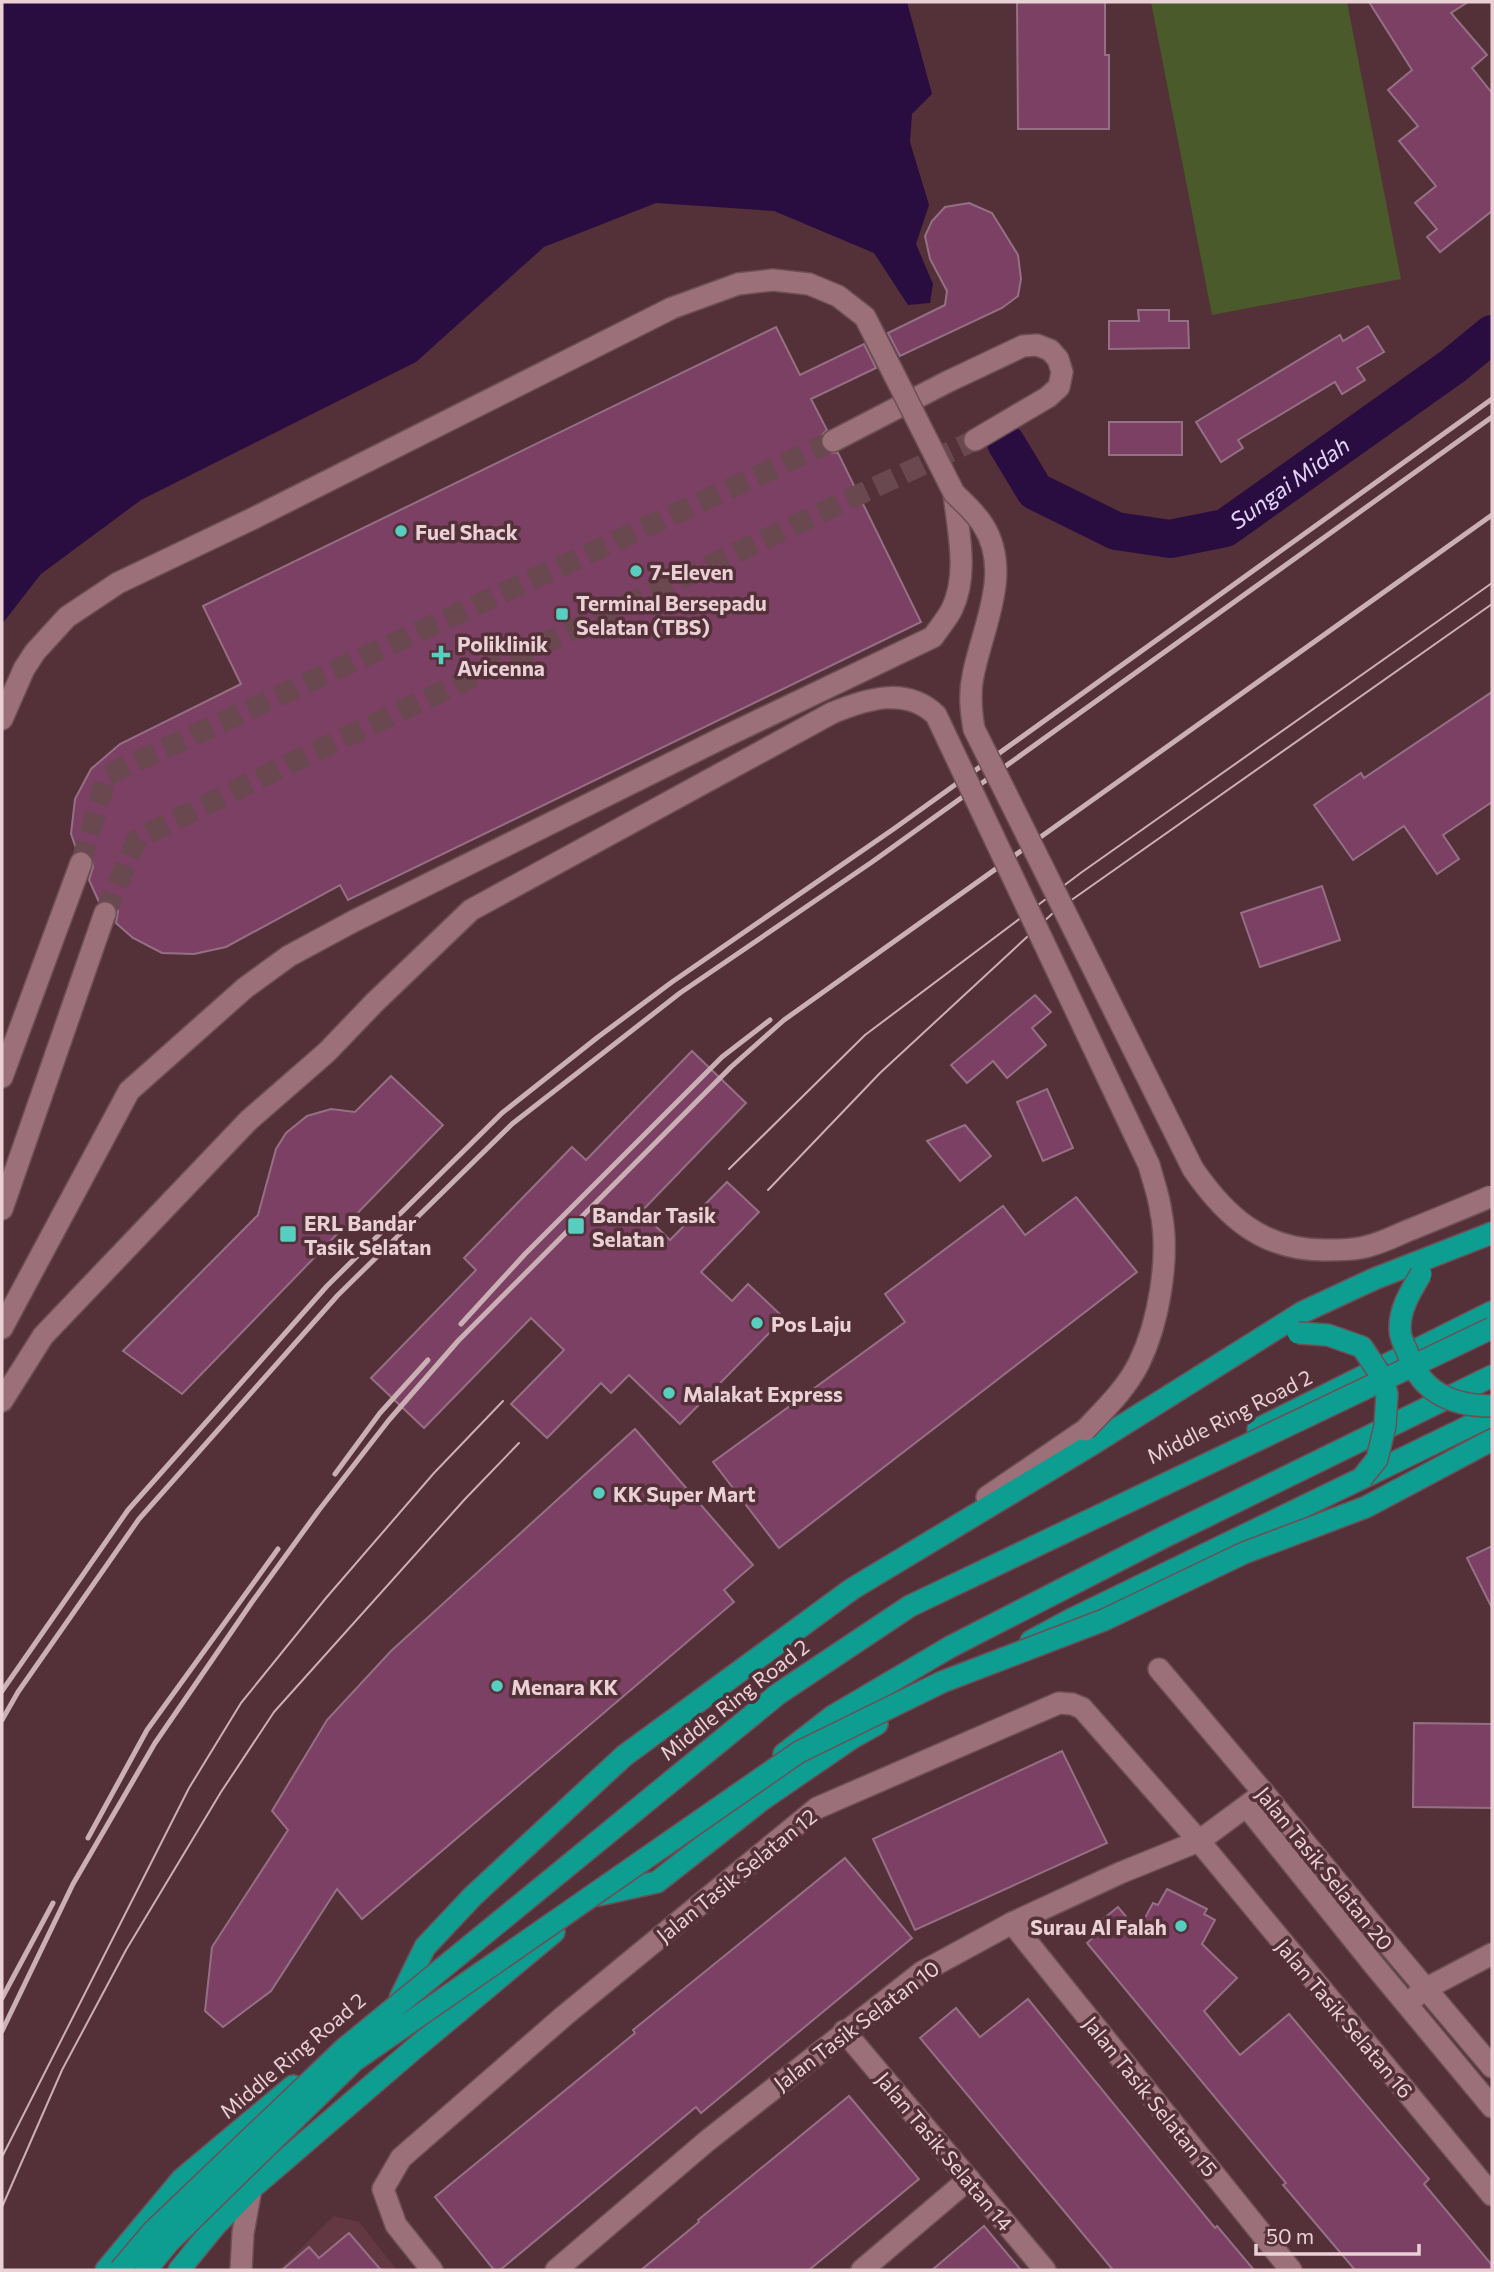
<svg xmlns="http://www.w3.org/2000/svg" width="1494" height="2272" font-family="Commissioner,sans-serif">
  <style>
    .built { fill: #643843 }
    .green { fill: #4a5a2b }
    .water { fill: #290d41 }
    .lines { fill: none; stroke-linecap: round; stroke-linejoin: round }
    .river { stroke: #290d41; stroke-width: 38 }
    .building { fill: #7c4064; stroke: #957084; stroke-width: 2 }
    .secondary-tunnel { stroke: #6a4850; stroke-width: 21; stroke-dasharray: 21 10; stroke-linecap: butt }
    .street-casing { stroke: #6d4f56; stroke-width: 24 }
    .secondary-casing { stroke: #6d4f56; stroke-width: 24 }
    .highway-casing { stroke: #6d4f56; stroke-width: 24 }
    .street { stroke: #9b7079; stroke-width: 21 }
    .secondary { stroke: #9b7079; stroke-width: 21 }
    .highway { stroke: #0e9d91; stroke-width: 21 }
    .tram { stroke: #cab0b4; stroke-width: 2 }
    .rail { stroke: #cab0b4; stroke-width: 5 }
    .street-bridge-casing { stroke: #6d4f56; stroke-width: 24; stroke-linecap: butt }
    .highway-bridge-casing { stroke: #6d4f56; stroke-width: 24; stroke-linecap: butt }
    .street-bridge { stroke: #9b7079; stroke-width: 21 }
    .highway-bridge { stroke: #0e9d91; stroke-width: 21 }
    .poi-dot { fill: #58cec0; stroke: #543038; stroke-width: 2.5 }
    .labels { text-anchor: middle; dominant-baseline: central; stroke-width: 7; stroke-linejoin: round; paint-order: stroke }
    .poi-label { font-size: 21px; font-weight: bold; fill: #e9d1d5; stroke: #543038; text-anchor: start }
    .street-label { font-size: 21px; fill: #e9d1d5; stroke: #543038 }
    .water-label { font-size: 23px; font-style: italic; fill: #e3d4f7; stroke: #543038 }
  </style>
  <rect width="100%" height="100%" fill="#543038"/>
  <path class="built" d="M334 2216 359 2222 397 2270H279Z"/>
  <path class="green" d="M1151 2H1347L1401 279 1212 315Z"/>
  <path class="water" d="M2 2H907L932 94 912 114 910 142 929 205 916 244 933 284 930 303 908 305 874 253 774 211 656 203 544 247 416 362 141 500 41 574 2 624Z"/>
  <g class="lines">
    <path class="river" id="s1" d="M1006 443 1035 491 1116 531 1170 539 1225 528 1453 366 1492 334"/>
  </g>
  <g class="building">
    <path d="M1017 2H1105V55H1109V129H1018Z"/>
    <path d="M1369 2H1468L1451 13 1487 55 1472 68 1492 93V211L1440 252 1427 237 1437 229 1415 203 1436 186 1399 141 1418 126 1388 90 1412 70Z"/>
    <path d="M969 203 992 213 1018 255 1021 279 1018 296 1002 308 900 356 888 333 945 305 947 291 930 259 925 236 932 221 945 207Z"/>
    <path d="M1138 310H1169V321H1188L1189 348 1109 349V321H1139Z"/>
    <path d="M1368 326 1384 352 1357 368 1365 380 1342 394 1335 382 1238 440 1243 448 1221 462 1196 422 1340 335 1343 341Z"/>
    <path d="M776 327 800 375 864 344 876 368 811 399 827 430 822 435 821 446 827 452 838 453 921 622 348 900 340 885 226 947 194 954 162 953 133 938 116 923 118 911 115 905 109 900 99 902 89 880 93 867 91 855 85 851H77L71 834 75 799 91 769 120 744 241 684 203 606Z"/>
    <rect x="1109" y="422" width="73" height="33"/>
    <path d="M1492 692V802L1443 835 1459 859 1437 874 1404 826 1353 860 1314 805 1361 773 1364 778Z"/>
    <path d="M1322 886 1340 940 1260 967 1241 913Z"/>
    <path d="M1035 995 1051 1012 1032 1028 1046 1045 1007 1078 993 1061 967 1083 951 1065Z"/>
    <path d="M692 1051 746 1103 641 1212 670 1240 727 1182 759 1212 701 1272 732 1301 748 1284 784 1318 680 1424 629 1375 611 1393 601 1383 547 1438 511 1404 564 1350 531 1318 424 1428 371 1378 476 1270 464 1258 572 1147 586 1160Z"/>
    <path d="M391 1076 443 1125 182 1394 123 1351 258 1215 276 1149 286 1133 307 1116 331 1109 355 1112Z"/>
    <path d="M1047 1089 1073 1148 1043 1161 1017 1102Z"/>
    <path d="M965 1125 991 1156 960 1181 927 1141Z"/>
    <path d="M1076 1197 1137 1272 779 1548 713 1462 905 1322 885 1294 1003 1206 1025 1235Z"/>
    <path d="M635 1429 753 1565 724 1590 734 1602 362 1919 337 1889 271 1991 223 2027 205 2011 212 1947 288 1830 272 1811 327 1720 391 1651Z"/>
    <path d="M1492 1546V1608L1467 1558Z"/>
    <path d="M1414 1723 1492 1724V1808L1413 1807Z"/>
    <path d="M1062 1751 1107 1843 915 1930 873 1839Z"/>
    <path d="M845 1858 912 1938 701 2113 696 2107 500 2270H494L435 2197 635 2033 633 2030Z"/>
    <path d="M1167 1889 1207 1909 1204 1914 1215 1920 1202 1944 1237 1978 1204 2011 1240 2055 1289 2014 1429 2179 1424 2184 1492 2265V2270H1355L1322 2231 1283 2185 1286 2183 1087 1943 1096 1935 1091 1929 1118 1907 1138 1931 1153 1903 1158 1905Z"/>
    <path d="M1028 1999 1215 2228 1217 2226 1254 2270H1113L920 2038 956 2008 980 2037Z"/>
    <path d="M849 2096 919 2179 809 2270H641L699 2222 698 2220Z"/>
    <path d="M984 2226 1021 2270H932Z"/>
    <path d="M349 2233 381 2270H282L309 2247 319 2258Z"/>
  </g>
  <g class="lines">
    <g class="secondary-tunnel">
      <path d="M81 863 107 775 833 441"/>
      <path d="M105 913 137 839 282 767 975 440"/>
    </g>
    <defs>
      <g id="street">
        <path d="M2 719 24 669 35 652 67 617 118 583 254 518 672 308"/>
        <path d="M2 1328 129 1091 245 988 289 956 354 921 722 738 933 637C939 628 947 619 952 609 969 573 958 532 954 493"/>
        <path d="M2 1401 43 1336 249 1120 327 1052 374 1003 471 910 832 713"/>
        <path d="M987 1497 1085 1430"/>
        <path d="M1012 1923 1291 2270"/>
        <path d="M844 2031 1045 2270"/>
        <path d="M432 2270 396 2225 383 2189 401 2158 564 2016 817 1808 1059 1703 1072 1704 1082 1708 1199 1841 1492 2195"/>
        <path d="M556 2270 707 2141 922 1972 1012 1923 1120 1873 1199 1841 1264 1793 1159 1669"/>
        <path d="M862 2270 969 2179"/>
      </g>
      <g id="secondary">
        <path d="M833 441 947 382 1023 346 1037 345 1050 350 1058 359 1062 372 1059 387 1048 397 975 440"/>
        <path d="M2 1077 81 863"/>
        <path d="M2 1209 105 913"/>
        <path d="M1264 1793 1394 1951 1492 2067"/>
        <path d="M1247 1807 1374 1965 1492 2107"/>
        <path d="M1415 1997 1425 1989 1492 1954"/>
        <path d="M241 2270 243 2233 251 2189"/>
      </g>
      <g id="highway">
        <path d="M1258 1429 1492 1312"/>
        <path d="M1031 1641 1070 1620 1492 1415"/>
        <path d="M784 1754 833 1716 950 1647 1164 1537 1492 1376"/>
        <path d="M599 1895 657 1882 763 1799 852 1738 877 1724"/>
        <path d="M400 1998 425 1947 473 1896 624 1756 852 1589 1091 1445 1303 1312 1374 1279 1492 1233"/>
        <path d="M106 2270 182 2179 293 2086"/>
        <path d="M179 2270 215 2226 251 2189 415 2048 554 1932"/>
      </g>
    </defs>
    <use href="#street" class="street-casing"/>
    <use href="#secondary" class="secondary-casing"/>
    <use href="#highway" class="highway-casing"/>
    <use href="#street" class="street"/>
    <use href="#secondary" class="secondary"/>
    <use href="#highway" class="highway"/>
    <g class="tram">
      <path d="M729 1169 865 1035 1082 872 1492 583"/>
      <path d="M768 1190 880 1073 1053 913 1492 604"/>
      <path d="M2 2157 189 1788 241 1703 326 1598 434 1473 503 1401"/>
      <path d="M2 2207 62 2070 126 1950 221 1792 274 1712 465 1499 519 1443"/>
    </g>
    <g class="rail">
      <path d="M461 1324 525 1254 722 1057 770 1020"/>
      <path d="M335 1474 380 1413 428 1360"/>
      <path d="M2 1691 128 1510 327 1286 502 1113 598 1037 672 982 895 828 1492 399"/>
      <path d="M2 1720 18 1692 139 1519 338 1295 512 1124 680 993 872 862 1492 417"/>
      <path d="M88 1838 147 1730 278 1549"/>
      <path d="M2 1998 53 1903"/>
      <path d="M2 2031 73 1884 155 1743 252 1602 319 1510 389 1420 458 1341 731 1067 784 1020 1492 515"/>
    </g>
    <defs>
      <g id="street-bridge">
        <path d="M672 308 738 284 773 280 809 284 838 296 865 317 954 493C964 503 975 512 983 525 1013 572 982 628 973 676 969 694 971 711 974 729L1193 1169C1226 1217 1263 1250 1324 1250 1340 1250 1357 1250 1372 1245 1386 1241 1399 1234 1412 1229 1439 1218 1466 1207 1492 1196"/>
        <path d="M832 713C866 699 906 686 936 715L1149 1165C1153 1180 1159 1196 1161 1212 1170 1257 1159 1322 1139 1363 1126 1389 1105 1409 1085 1430"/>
      </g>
      <g id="highway-bridge">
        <path d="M1421 1274C1411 1291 1399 1309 1400 1330 1400 1336 1404 1345 1407 1351 1420 1392 1452 1406 1492 1406"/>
        <path d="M1298 1333 1328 1335 1362 1347 1382 1377 1387 1394 1385 1426 1377 1459 1362 1478"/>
        <path d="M120 2270 153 2231 345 2048 778 1694 910 1606 1492 1328"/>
        <path d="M146 2270 169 2242 354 2061 799 1752 942 1682 1104 1620 1244 1553 1366 1507 1492 1440"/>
      </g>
    </defs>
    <use href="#street-bridge" class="street-bridge-casing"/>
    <use href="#highway-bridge" class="highway-bridge-casing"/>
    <use href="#street-bridge" class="street-bridge"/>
    <use href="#highway-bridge" class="highway-bridge"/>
  </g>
  <g class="poi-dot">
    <circle cx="401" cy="531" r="7"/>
    <circle cx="636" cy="571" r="7"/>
    <rect x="555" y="607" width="14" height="14" rx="3.5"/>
    <path d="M437.5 644.5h7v7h7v7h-7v7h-7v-7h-7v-7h7z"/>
    <rect x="567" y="1217" width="18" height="18" rx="3.5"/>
    <rect x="279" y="1225" width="18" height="18" rx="3.5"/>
    <circle cx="757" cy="1323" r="7"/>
    <circle cx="669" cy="1393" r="7"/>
    <circle cx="599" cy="1493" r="7"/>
    <circle cx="497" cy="1686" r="7"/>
    <circle cx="1181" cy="1926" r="7"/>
  </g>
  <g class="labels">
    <g class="poi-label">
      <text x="415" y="531">Fuel Shack</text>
      <text x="650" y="571">7-Eleven</text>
      <text x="576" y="602">Terminal Bersepadu<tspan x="576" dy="24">Selatan (TBS)</tspan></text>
      <text x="457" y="643">Poliklinik<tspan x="457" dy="24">Avicenna</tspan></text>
      <text x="592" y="1214">Bandar Tasik<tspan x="592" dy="24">Selatan</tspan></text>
      <text x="304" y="1222">ERL Bandar<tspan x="304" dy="24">Tasik Selatan</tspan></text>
      <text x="771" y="1323">Pos Laju</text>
      <text x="683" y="1393">Malakat Express</text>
      <text x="613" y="1493">KK Super Mart</text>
      <text x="511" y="1686">Menara KK</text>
      <text x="1167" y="1926" text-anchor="end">Surau Al Falah</text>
    </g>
    <g class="street-label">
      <text transform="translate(1229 1416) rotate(-27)">Middle Ring Road 2</text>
      <text transform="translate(734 1699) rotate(-38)">Middle Ring Road 2</text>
      <text transform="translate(1325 1868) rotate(51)">Jalan Tasik Selatan 20</text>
      <text transform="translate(736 1875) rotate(-39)">Jalan Tasik Selatan 12</text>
      <text transform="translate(1345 2018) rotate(50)">Jalan Tasik Selatan 16</text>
      <text transform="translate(856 2025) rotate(-37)">Jalan Tasik Selatan 10</text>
      <text transform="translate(292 2055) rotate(-40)">Middle Ring Road 2</text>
      <text transform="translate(1151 2096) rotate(51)">Jalan Tasik Selatan 15</text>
      <text transform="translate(945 2151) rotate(50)">Jalan Tasik Selatan 14</text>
    </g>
    <g class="water-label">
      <text stroke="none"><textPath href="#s1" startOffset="336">Sungai Midah</textPath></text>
    </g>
  </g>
  <rect width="1494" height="2272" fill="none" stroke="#e9d1d5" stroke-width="7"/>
  <path d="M1256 2244v10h163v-10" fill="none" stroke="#e9d1d5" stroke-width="3.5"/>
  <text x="1266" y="2244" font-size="21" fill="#e9d1d5" stroke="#543038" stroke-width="5" paint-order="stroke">50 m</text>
</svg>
